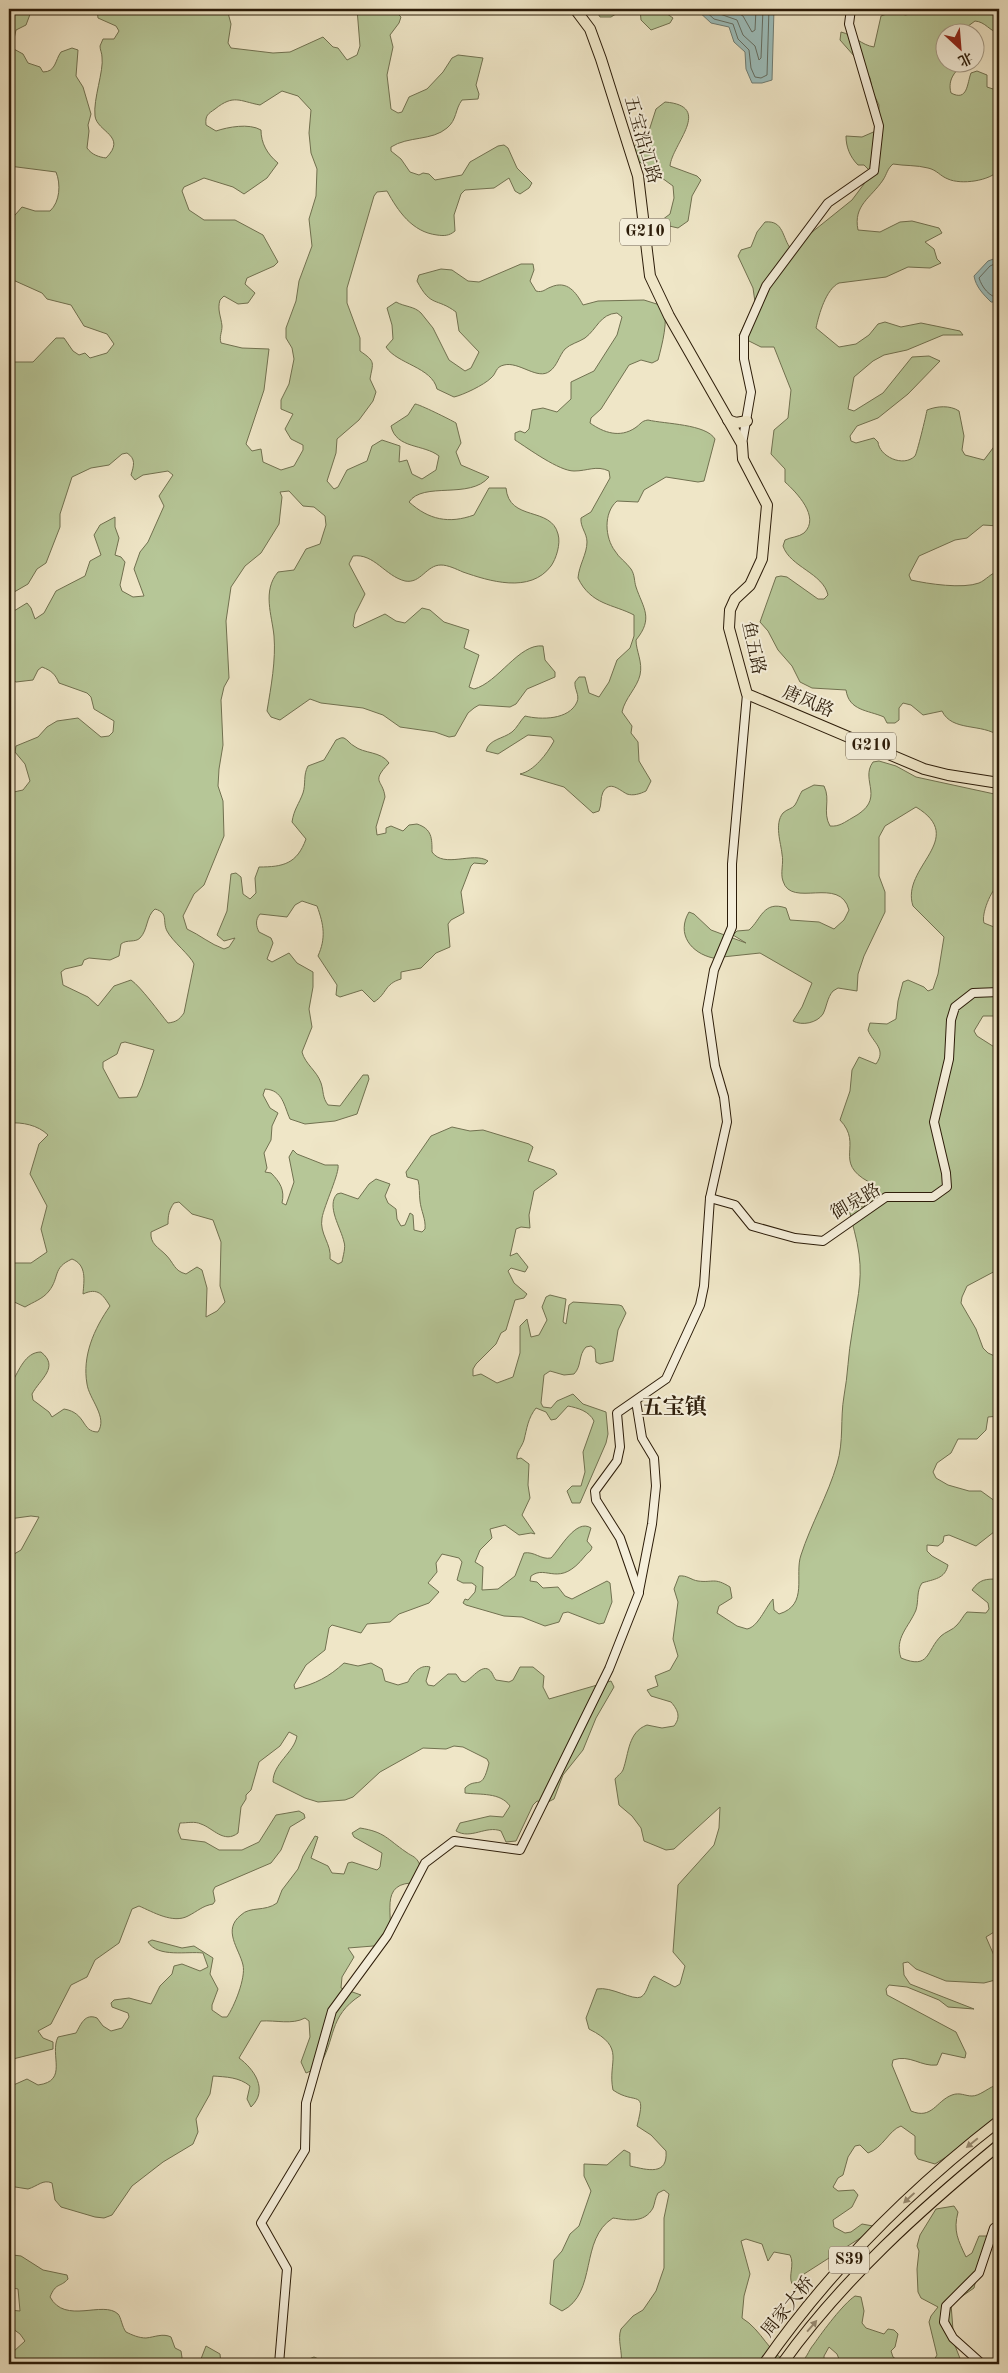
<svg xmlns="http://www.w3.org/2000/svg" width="1008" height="2373" font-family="'Old Standard TT','Noto Serif SC',serif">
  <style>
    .green { fill: #b6c697; stroke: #717150; fill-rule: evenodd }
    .water { fill: #9cbebc; stroke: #6f7d74 }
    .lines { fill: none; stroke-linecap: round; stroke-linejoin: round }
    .shore { stroke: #646d62; stroke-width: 1 }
    .secondary-casing { stroke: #2c1c09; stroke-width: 10 }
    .highway-casing { stroke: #2c1c09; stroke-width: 12 }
    .secondary { stroke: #f5efdb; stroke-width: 8 }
    .highway { stroke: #efe6c7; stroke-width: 10 }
    .oneway { fill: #978b72 }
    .labels { text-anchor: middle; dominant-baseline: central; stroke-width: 4; stroke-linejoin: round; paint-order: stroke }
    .shield { fill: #f5efdb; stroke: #685b48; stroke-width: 1 }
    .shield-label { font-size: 16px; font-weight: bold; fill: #2c1c09 }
    .street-label { font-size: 18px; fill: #2c1c09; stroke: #f5efdb }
    .district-label { font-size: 22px; font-weight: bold; fill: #2c1c09; stroke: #f5efdb }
  </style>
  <rect width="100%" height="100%" fill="#efe6c7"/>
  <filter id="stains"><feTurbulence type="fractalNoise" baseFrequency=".004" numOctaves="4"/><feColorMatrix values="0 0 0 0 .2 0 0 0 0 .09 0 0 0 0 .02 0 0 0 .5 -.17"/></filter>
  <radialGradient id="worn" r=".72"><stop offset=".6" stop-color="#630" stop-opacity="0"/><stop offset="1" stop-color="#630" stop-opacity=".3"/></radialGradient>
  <g class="green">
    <path d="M9 9H32L26 25 16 30 12 48 23 54 28 63 40 67 43 72C56 72 55 60 61 52L72 48 78 50 76 76 83 87 91 114 88 125 89 131 87 148C92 155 99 157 106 158 128 136 97 132 95 116 93 99 104 71 102 57 102 53 100 50 100 46L103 39H114L119 31 116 26 98 18 97 9H227L231 24 228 43 231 48 273 53 290 52 323 37 333 47 338 48 347 60 357 55 360 46 357 9H393L401 17 399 23 390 35 393 47 387 75 391 109 398 113 402 112 409 97 427 89 443 72 452 58 458 55 483 58 476 85 479 94 478 99 462 100C455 109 457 120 447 128 432 141 408 136 391 147V151L401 159 410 172 419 175 423 173 429 174 435 180 462 175 470 162 498 146 504 145 508 148 517 168 532 183 529 188 520 194 515 191 509 178 494 188 465 190 461 194 454 215 455 231C449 236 444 236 437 235 412 232 398 211 387 191L377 192 374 196 347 288V303L360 338V351C376 362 373 362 370 379L376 392 373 401 359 420 337 439 336 453 327 481 334 489 338 487 347 470 367 461 372 446 382 440 400 446 399 462 407 460 412 474 422 479 436 470 439 456C424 444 396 449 391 426L408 415 415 404C419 404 451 420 456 423L461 443 456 452 461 465 489 477C470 500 423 481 409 502 429 520 449 524 474 515L489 488H506C509 522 551 506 558 534 561 544 556 559 551 566 530 594 489 581 463 572 456 569 448 565 441 565 426 565 421 584 405 581 385 576 374 553 353 556L349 564 365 594 355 614 353 626 355 628 385 614 396 621 405 623 422 608 430 610 444 622 469 630 464 648 479 655 469 687 474 689C498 683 519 643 543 646L545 660 555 672V677L527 689 516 704 510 707 479 705 474 708 468 713 455 736 449 737 435 732 400 727 383 715 363 708 321 703 310 699 280 720 271 717 267 711C271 687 276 660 274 636 272 615 262 591 278 572L294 570 306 549 320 544 326 525 325 516 314 507 303 506 289 491 280 492 282 497 279 524 261 553 245 566 231 587 226 621 229 678 224 687 221 700 223 745 219 769 218 786 223 801 224 836 204 885 194 894 183 916 187 929C200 935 210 944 224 949L229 947 235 938 224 941 217 935 227 911 231 874 236 873 241 877 243 894 250 899 256 893 255 878 259 867C283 867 297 864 306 839L292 822C294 809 299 804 303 793 306 784 303 775 308 766L324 760 336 740C339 739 341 737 344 738 348 740 350 744 354 746 364 754 381 751 389 763 370 783 383 779 385 797L376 827 377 835 386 833V828L391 826 403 831 409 825 417 824C432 829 432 838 432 852 444 869 473 851 488 861L485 864 474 863 471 866 461 892 464 913 451 920 448 924 450 947 436 953 421 968 401 972V979C384 984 387 994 374 1002L362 990 340 997 336 995 337 985 318 956C326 938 324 925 317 906L302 901 295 905 287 917 260 914C255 920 256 926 259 932L271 938 273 943 267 959 272 962 289 953 297 963 313 972V987L309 1009 312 1027 302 1052C305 1064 317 1071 321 1083 324 1092 322 1097 328 1105L340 1106 363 1075H368L369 1079 357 1114 335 1121 305 1124 290 1119C284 1106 283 1090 265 1089L263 1095 270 1108 278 1113 272 1126 271 1140 264 1153 267 1168 265 1172 271 1173C280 1182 285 1190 282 1203L286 1205 294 1182 289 1157 293 1150 297 1154 325 1165H338C340 1172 324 1206 322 1218 319 1234 332 1244 330 1259L338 1264 342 1262C343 1256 346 1247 344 1242 341 1228 326 1206 337 1194L341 1193 358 1199 369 1184 376 1179 390 1184 385 1196 388 1203 396 1209 397 1219 401 1226 405 1225 410 1213 413 1215 414 1230 422 1232 425 1229C426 1219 421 1211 420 1201 419 1194 420 1187 418 1180L407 1177 406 1172 431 1136 452 1127 470 1131 483 1130 529 1144 533 1147 528 1161 554 1170 557 1174 534 1191 529 1215 530 1228 521 1227 516 1229 510 1256 517 1253 528 1267 525 1272 511 1268 508 1271 514 1283 527 1294 524 1298 515 1300 506 1330 501 1333 496 1344 476 1364 473 1369V1376L481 1374 497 1383 513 1377 520 1353V1326L527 1319 531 1337 539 1335 547 1320 542 1307 546 1297 550 1295 566 1299 563 1322 566 1324 569 1305 573 1302 619 1305 622 1306 626 1313 618 1330 613 1361 600 1364 596 1362 595 1349 591 1346 586 1347C578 1355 582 1366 574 1374L564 1375 550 1371 544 1375 541 1403 543 1407 551 1408 557 1401 573 1394 583 1404 606 1412 608 1434 606 1443 580 1503H572L567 1491 572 1486H581L585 1472 583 1452 594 1421C589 1411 578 1408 568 1406L556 1419 551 1420 546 1412 536 1408C528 1418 527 1428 524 1440 522 1447 516 1452 517 1459L521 1458 529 1464 528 1485 530 1498 522 1515 535 1534 531 1533 519 1535 505 1525 490 1529 492 1538 480 1550 475 1562 483 1567 482 1590 498 1589 515 1576 524 1553C534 1551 541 1560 551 1558 560 1549 576 1518 591 1528L587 1541 592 1547C591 1552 588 1552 585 1556 559 1589 547 1564 531 1576L530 1581 537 1582 543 1588 558 1587 565 1596 572 1599 607 1581 610 1583 612 1602 604 1623 599 1624 568 1612 563 1613 559 1622 545 1626 522 1617 504 1616 466 1605 463 1603 465 1599 468 1600 475 1592 476 1586 472 1583H463L457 1580 462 1562 459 1558 442 1554 436 1563 437 1572 428 1583 439 1592 429 1603 399 1614 390 1622 367 1624 361 1633 332 1625 329 1628 325 1650 306 1665 294 1685 295 1689C315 1684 329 1677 344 1663L358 1666 371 1663 382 1669 385 1681 398 1685 408 1682C412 1674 420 1664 430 1667L426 1681 428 1685 434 1686 448 1674H456L461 1681 465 1682C472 1679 484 1660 492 1673 493 1675 494 1678 496 1680L509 1682 513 1680 520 1667H533L544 1676 543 1687 549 1699 611 1681 614 1687 596 1718 583 1750 563 1775 554 1799 546 1803 537 1801 533 1805 516 1841 506 1842 501 1831C486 1825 471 1840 456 1831L460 1823 490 1816 503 1817 510 1806C500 1792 480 1795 465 1793V1788C477 1776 482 1793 489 1763L487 1759 463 1747 454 1746 446 1749 423 1748 380 1772 353 1797 345 1800 318 1802 305 1798 273 1782C273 1763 294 1753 297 1736L289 1732 280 1746 259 1762 251 1790 246 1795V1799L241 1807 238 1833C224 1844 213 1828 201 1824 195 1821 187 1823 180 1823L178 1831 181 1839 205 1842 219 1850H242L259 1842 276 1815 299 1811 304 1814 305 1818 290 1827 281 1850 271 1863 215 1887 213 1891 215 1901 213 1904C202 1906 198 1911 188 1916 173 1924 153 1912 139 1906L132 1909 119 1943 95 1960 87 1977 71 1985 51 2024 38 2031 43 2038 53 2042V2049L9 2060V1882L14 1875V1870L9 1867V1557L21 1550 39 1517 31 1516 9 1519V1383L12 1382C19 1371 25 1352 41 1352 60 1367 40 1379 32 1394L33 1400 49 1412 52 1417 64 1409C87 1413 81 1432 98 1432 108 1417 89 1399 87 1384 82 1356 94 1329 110 1306 103 1295 98 1287 83 1294 84 1280 87 1265 72 1259 52 1268 60 1277 49 1291 43 1299 33 1302 25 1307L10 1300C13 1288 9 1276 9 1263H31L47 1252 41 1229 47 1206 30 1174 39 1144 48 1135C38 1125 22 1122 9 1123V793L23 790 30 781 25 764 15 752 16 746 38 737 47 727 57 721 78 718 101 737 109 736 113 732 114 721 94 709 91 697 87 693 59 683C55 674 52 671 42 667L38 670 33 680 16 682 9 678V614L27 603 31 608 35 619 44 613 56 591 85 576 90 561 101 555 94 535 100 525 115 517V527L119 538 115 555 121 557 125 562 120 585 122 591 133 597 144 596 134 569 140 552 148 542 164 506 159 496 173 475 168 471 143 475 135 480 131 475C134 465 136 459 127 453L122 454 109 465 91 468 72 477 60 514V527L46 563 37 569 28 584 9 595V362H33L56 338H64L73 351 79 355 85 353 90 358 107 353 114 344 107 334 84 326 71 305 47 299 42 293 13 280 10 275 13 263 9 261V222L22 207 35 211H50C60 202 61 184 56 172L9 166ZM282 91 298 96 311 110 309 133 311 153 317 169 316 196 309 219 312 246 299 281 296 301 286 328V338L292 348 294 359 289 384 281 400V409L293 414 285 429 291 439 303 445V450L294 466 281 470 263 462 261 449 252 451 246 444 264 390 269 349 242 348 221 343C219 336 222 333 222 326 221 316 217 310 220 300L224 296 238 304 248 303 255 293 245 284 247 278 274 266 278 262 263 235 235 220H204L189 210 182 191 184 187 204 178 233 187 244 194 267 178 278 163C267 154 261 143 261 130 249 123 228 127 216 131L206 125C205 115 208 114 215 109 234 94 239 101 260 105ZM155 909C169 913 162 921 167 931 172 941 191 956 194 964L184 1013C179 1020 176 1022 168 1023 159 1012 141 987 131 980L114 986 98 1006 88 997 63 985 61 972 65 969 82 965 84 960 89 958 110 960 119 956 121 944C127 939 135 943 140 938 148 930 146 916 155 909ZM125 1042 154 1050 142 1086 137 1097 119 1098 103 1068V1062L117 1054 121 1043ZM179 1202 192 1214 213 1220 221 1242 220 1286 225 1302 217 1311 206 1317 207 1288 202 1270 197 1267 186 1274C174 1271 174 1263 166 1255 158 1247 150 1244 151 1232L168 1224C168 1215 169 1210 174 1203Z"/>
    <path d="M595 9H624L611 17H600Z"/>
    <path d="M640 9H660L673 18 670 23 651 30 641 20Z"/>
    <path d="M917 9 978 11 982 9H999V33C989 31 986 22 975 21L960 32H946V62L967 63C956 69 947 79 951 93 968 102 967 83 971 73L977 71 987 75V87L999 91V170C990 181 961 185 948 179 940 176 937 170 928 168 917 165 905 166 893 164 887 169 887 174 883 180 871 198 853 205 858 230L880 232 900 222 912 221 939 228 942 233 925 242 934 249 937 259 941 263 930 268 908 267 886 277 839 283C826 289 819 314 816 328L839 347 856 344 869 335 878 324 885 322 901 327 921 323 960 331 963 335H943L907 350 884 355 873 361 854 377 848 409 854 411 883 393 912 357 929 356 940 361 908 394 878 418 857 426 850 436 851 441 856 443 874 438 878 442C879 456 903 468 915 456 917 453 926 416 927 410 937 406 950 405 959 411L964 436 962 450 965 455 984 460 999 440V526L983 525 967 538 955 540 919 556 909 575 911 580C928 584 963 589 979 583 986 580 991 573 999 571V736C982 723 952 732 942 711L923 715 911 705 903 703 899 708V720L895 723H887L884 717C868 710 849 711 846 690L812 688 800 682 792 666 778 650 768 631 760 622 776 577 781 576 787 577 818 599H824L828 595C823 573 790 567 783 546L785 540C791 537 799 537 804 533 821 517 796 492 785 482V469L771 454 774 430 788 418 791 390 774 347H761L739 336 755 302 753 288 738 256 741 250 751 247 757 232 765 222C784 220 782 238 791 249L852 200 864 184 869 170 864 165H858C850 157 846 147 846 136L862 137 878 130 879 105 873 93 870 78 862 65 840 40 841 32C854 35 861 45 874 47L881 16 892 12 906 15Z"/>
    <path d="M665 102C714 106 672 144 670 166L697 176 701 180 692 196 688 221 678 228 665 225 662 220 670 214 674 198 673 186 633 157 630 148 646 140 656 109Z"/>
    <path d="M521 264H533L534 270 530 281 536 291C543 293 545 289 551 287 567 280 576 292 583 305L598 301 644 300 663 306C669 319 662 345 658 360L652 363 641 360 629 365 601 409 591 418 590 423C604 433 620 438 635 428 641 424 641 421 648 420 665 424 706 424 715 439L704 481 698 482 666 477 644 490 638 502 617 501C603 513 605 538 615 551 619 558 626 562 631 569 635 575 634 581 636 587 643 608 654 618 636 640 636 651 643 662 640 675 637 688 625 698 622 712L632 726 631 733 638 742 639 761 651 781 646 791C640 794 633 796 627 794 619 790 610 780 603 792 600 798 602 804 599 811L593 813 564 787 520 774C534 771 547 754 554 741L551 737 528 735 498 754 486 751C489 739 503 739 512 732 517 728 520 721 525 716 541 720 569 720 577 702 580 695 574 689 575 682L579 677H585L589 693 599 697 609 682 617 660 630 648 634 636V615C613 604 591 605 578 578 579 565 587 554 587 542 587 533 580 527 581 518L591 512 610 478 609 471C596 465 588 471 574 471 559 471 529 449 515 440V433L520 431 525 433 529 429 532 410 543 408 557 412 571 399V382L594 371 617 335 622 317 617 313C600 314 597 329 585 338 579 342 570 344 565 349 559 356 557 366 550 371 538 381 519 361 504 365 495 367 497 373 491 378 484 385 463 395 454 397L437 389C432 367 397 364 386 347L393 339 392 325 387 308 396 302C405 307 414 306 421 313L433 328 449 360 465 371 471 368 479 352 459 331 456 312C436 297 431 308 417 281L419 275 441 269 452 270 468 281 479 282Z"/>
    <path d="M879 761 896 766 916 777 999 795V884C991 890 981 914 984 923L999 929V1016H983L974 1031 977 1036 999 1050V1269L967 1286 962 1297 961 1303 976 1329 983 1348 988 1353 999 1358V1416L988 1417 986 1430 977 1439H958L951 1453 937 1463 933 1472 936 1478 948 1485 969 1491H981L999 1504V1528L976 1546 949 1535 944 1536 943 1542 938 1546 927 1545V1551L932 1556 948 1565C945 1579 934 1579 922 1583 916 1592 919 1600 916 1610 909 1627 894 1638 901 1658 930 1670 926 1651 941 1636 945 1632 953 1630 957 1625 961 1621 963 1616 967 1612L986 1613 989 1609 988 1603 972 1590C980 1579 985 1579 999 1579V1623L996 1629 999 1632V1929L986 1937 999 1967V1979L984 1983 946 1981 916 1969 908 1962 903 1963 904 1975 910 1984 974 2009 948 2007 939 2000 907 1987 889 1985 886 1989 887 1995 956 2032 966 2053 965 2058 942 2053 937 2065C921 2067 910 2054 893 2060L892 2065 911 2111C932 2120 936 2101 952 2095 960 2092 965 2096 972 2096 979 2096 987 2089 994 2086L999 2089V2124L935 2164 918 2159 915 2154V2136L901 2126C889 2130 883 2148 868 2153L860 2145 855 2146 848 2157 843 2175 838 2178 833 2187 838 2191 854 2190 858 2195 852 2207 833 2220 834 2227 845 2233 851 2232 862 2224 873 2226 865 2235 804 2274 796 2287 792 2284C788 2275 795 2265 790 2255L774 2252 768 2261 762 2244 746 2239 741 2241 750 2274 744 2296 742 2318C762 2330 769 2354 790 2364H621C623 2352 617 2340 621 2329L633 2316 643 2310 656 2291 664 2268V2218L669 2194 664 2190 658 2193C655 2198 655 2203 653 2208 644 2224 627 2220 613 2218 579 2239 598 2293 562 2311L550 2304 554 2260 562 2251 570 2234 579 2226 591 2191 584 2176V2164L607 2165 624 2150 630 2153V2166C648 2170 668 2176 666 2151L651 2135 637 2126C647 2087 636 2106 613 2090 607 2061 627 2048 589 2029L586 2018 597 1989C611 1986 633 2001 641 1997 648 1993 648 1981 654 1976L675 1987 680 1984 685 1966 673 1952 678 1885 714 1845 719 1828 720 1807 674 1849 666 1850 644 1841 641 1828 632 1816 619 1805 615 1779C617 1776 622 1773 623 1770 629 1753 628 1732 647 1725L662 1728 674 1726C681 1717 678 1710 671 1702L651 1696 647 1690 658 1686 655 1676 670 1670 678 1656 673 1639 678 1602 674 1589 679 1576C687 1575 691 1580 698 1581 713 1583 714 1577 730 1587L732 1598 719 1606 717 1613 737 1626 747 1629C758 1627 765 1608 773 1599L774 1610 779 1614C809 1605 794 1575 801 1555 811 1524 828 1495 837 1464 844 1441 840 1419 844 1396 848 1375 848 1354 852 1333 856 1305 863 1282 859 1254 857 1238 852 1224 849 1209L853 1206 864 1207 870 1190 869 1182C832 1162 864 1145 840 1120L850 1091 852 1070 859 1057 876 1064C887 1049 873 1043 868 1030L870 1023 887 1024 896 1019 898 1001 903 982 908 980 924 987 928 991 933 989 938 974 944 937 913 906C900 867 969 839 916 807L885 826 879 837V876L885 892V912L864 956 858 974 857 991 838 988 833 991C827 998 827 1006 823 1014 817 1023 802 1026 793 1021L802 1007 812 983 760 953 713 958C691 953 676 934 689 912L694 914 711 930 746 943 733 935 737 931 749 930C761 920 763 900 786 908L790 920 819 922 834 929 844 920 849 910C840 875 791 909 783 881 780 873 784 863 782 854 781 843 774 824 783 813 787 809 792 809 795 805 798 800 799 796 802 791L814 785 824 786C831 800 822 812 830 826 839 827 845 822 852 818 888 799 859 781 873 762Z"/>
    <path d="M360 1828C385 1832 387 1839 406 1852 413 1857 416 1856 420 1865L411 1883C375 1885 399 1925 386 1945L348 1948 354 1957 342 1977 341 1988 361 1995C327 2017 337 2039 318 2068L306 2073 301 2062 310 2037 309 2021 305 2018C292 2025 276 2020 261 2021L239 2058C254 2069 269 2090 251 2107L247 2099 250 2086C239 2077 226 2077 213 2076L210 2094 196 2119 198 2132 193 2144 163 2162 132 2186 112 2215 104 2218 95 2217 61 2207 55 2200 52 2183C43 2179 38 2186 28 2189L9 2186V2087L27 2079 38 2085C69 2081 49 2055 58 2037L76 2033C81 2024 85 2013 97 2018L103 2026 111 2031 122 2028 129 2017 128 2013 112 2007 111 2003 114 2000 129 1998 151 2004 160 1986 172 1974 174 1966 182 1964 200 1971 208 1967 203 1953C187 1951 158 1958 148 1942L152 1940 182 1948 194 1946 213 1958 210 1974 218 1989 212 2005V2010L222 2017H227C234 2007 246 1978 243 1965 239 1948 222 1930 241 1915 250 1906 265 1912 277 1903L282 1890 298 1869 303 1856 315 1836 318 1837 311 1858 328 1866 332 1873 344 1874 348 1863 352 1862 377 1870 380 1867 382 1853 354 1837 352 1833Z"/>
    <path d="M954 2206 958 2212C953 2231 958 2240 966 2257L972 2253 979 2236H991L993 2246 978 2271 974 2288 951 2304 954 2343 961 2361 967 2364H915L934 2360 937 2355 929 2322 931 2316 938 2307 921 2298 918 2292 917 2269 919 2251 917 2246 920 2235 936 2209Z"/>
    <path d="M13 2255 21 2256 43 2270 67 2275 68 2279C60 2288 56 2282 50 2297 65 2325 103 2300 118 2314 121 2317 122 2327 126 2332 132 2335 139 2338 146 2338 155 2337 163 2333 171 2337L175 2348 181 2351 183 2364H9V2353L13 2352 25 2341 20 2334 9 2326V2310L20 2311 18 2289 9 2287V2257Z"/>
    <path d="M855 2296 861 2297 864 2311 862 2323 866 2328 884 2334 888 2329 894 2330 898 2334 895 2347 891 2351 893 2357 903 2364H841L837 2354 829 2347 824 2356V2364H797C808 2359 807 2352 814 2344 823 2331 843 2304 855 2296Z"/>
    <path d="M206 2346 220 2354 221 2364H199Z"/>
    <path d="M314 2357 330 2364H308L309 2359Z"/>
  </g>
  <g class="water">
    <path d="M696 9H774L772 80 762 83H752L746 69 745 52 734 42 729 27 711 23Z"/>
    <path d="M999 257V302H991C983 294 976 287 974 276L988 261Z"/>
  </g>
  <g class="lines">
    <g class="shore">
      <path d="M703 9 714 19 733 24 738 39 749 50 751 68 755 77 761 78 767 75 769 9"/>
      <path d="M712 9 717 13 737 20 743 35 755 46 759 60 761 58 763 9"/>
      <path d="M732 9 743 16 752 32 755 30 756 9"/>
      <path d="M999 262 990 266 979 278C982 287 989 297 999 298"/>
    </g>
    <defs>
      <g id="secondary">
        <path d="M742 444 751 392 744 359V336L766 286 828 203 874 171 879 126 849 24 851 9"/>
        <path d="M710 1198 735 1205 752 1226 795 1238 823 1241 886 1197H933L947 1187 946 1173 934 1122 949 1059 951 1020 955 1007 973 993 999 992"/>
        <path d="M636 1401 642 1438 654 1458 656 1486 652 1524 639 1591"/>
        <path d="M279 2364 287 2269 261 2223 305 2150 306 2103 332 2011 387 1936 425 1863 454 1841 520 1850 609 1669 639 1593 620 1538 596 1500 595 1491 617 1461 620 1447 617 1413 666 1379 700 1305 704 1286 710 1198 727 1122 724 1097 715 1066 707 1010 714 970 732 927V864L747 694"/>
        <path d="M982 2364 953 2338 944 2322 946 2306 979 2273 994 2228 999 2225"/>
      </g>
      <g id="highway">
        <path d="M575 9 590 29 601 59 638 176 650 276 669 316 742 444 743 459 767 505 762 559 750 585 735 599 730 610 729 628 747 694 924 769 948 775 999 783"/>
        <path d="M728 420 736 423 747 421"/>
        <path d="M764 2364C829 2271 910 2190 999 2121"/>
        <path d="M782 2364C842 2280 920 2210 999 2145"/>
      </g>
    </defs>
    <use href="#secondary" class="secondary-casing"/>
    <use href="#highway" class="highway-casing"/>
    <use href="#secondary" class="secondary"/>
    <use href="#highway" class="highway"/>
  </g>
  <defs><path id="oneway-solid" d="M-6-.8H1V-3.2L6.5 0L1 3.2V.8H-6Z" transform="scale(1.25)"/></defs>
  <g class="oneway">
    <use href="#oneway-solid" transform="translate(972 2143) rotate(141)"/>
    <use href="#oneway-solid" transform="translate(909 2198) rotate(137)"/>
    <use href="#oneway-solid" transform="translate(812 2326) rotate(-49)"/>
  </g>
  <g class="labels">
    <g class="shield">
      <rect x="620" y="218.5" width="50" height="27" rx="4"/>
      <rect x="846" y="732.5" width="50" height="27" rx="4"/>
      <rect x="829" y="2246.5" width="40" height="27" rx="4"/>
    </g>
    <g class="shield-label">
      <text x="645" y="232">G210</text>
      <text x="871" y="746">G210</text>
      <text x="849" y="2260">S39</text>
    </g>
    <g class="street-label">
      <text transform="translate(642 140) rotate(74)">五宝沿江路</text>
      <text transform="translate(753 648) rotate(78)">鱼五路</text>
      <text transform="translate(808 702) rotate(23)">唐凤路</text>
      <text transform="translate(856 1202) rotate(-30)">御泉路</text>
      <text transform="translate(788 2307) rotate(-51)">周家大桥</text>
    </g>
    <g class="district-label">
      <text x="674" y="1408">五宝镇</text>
    </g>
  </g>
  <rect width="1008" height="2373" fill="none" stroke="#efe6c7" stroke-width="30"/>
  <rect x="10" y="10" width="988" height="2353" fill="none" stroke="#2c1c09" stroke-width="2.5"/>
  <rect x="15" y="15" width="978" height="2343" fill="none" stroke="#2c1c09"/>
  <g transform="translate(960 48) rotate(154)"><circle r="24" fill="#f5efdb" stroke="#a59b87"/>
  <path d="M0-4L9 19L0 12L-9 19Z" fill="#8f2418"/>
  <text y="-8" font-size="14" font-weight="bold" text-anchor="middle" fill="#2c1c09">北</text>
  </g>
  <rect width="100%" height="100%" filter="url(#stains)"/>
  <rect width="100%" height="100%" fill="url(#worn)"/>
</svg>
